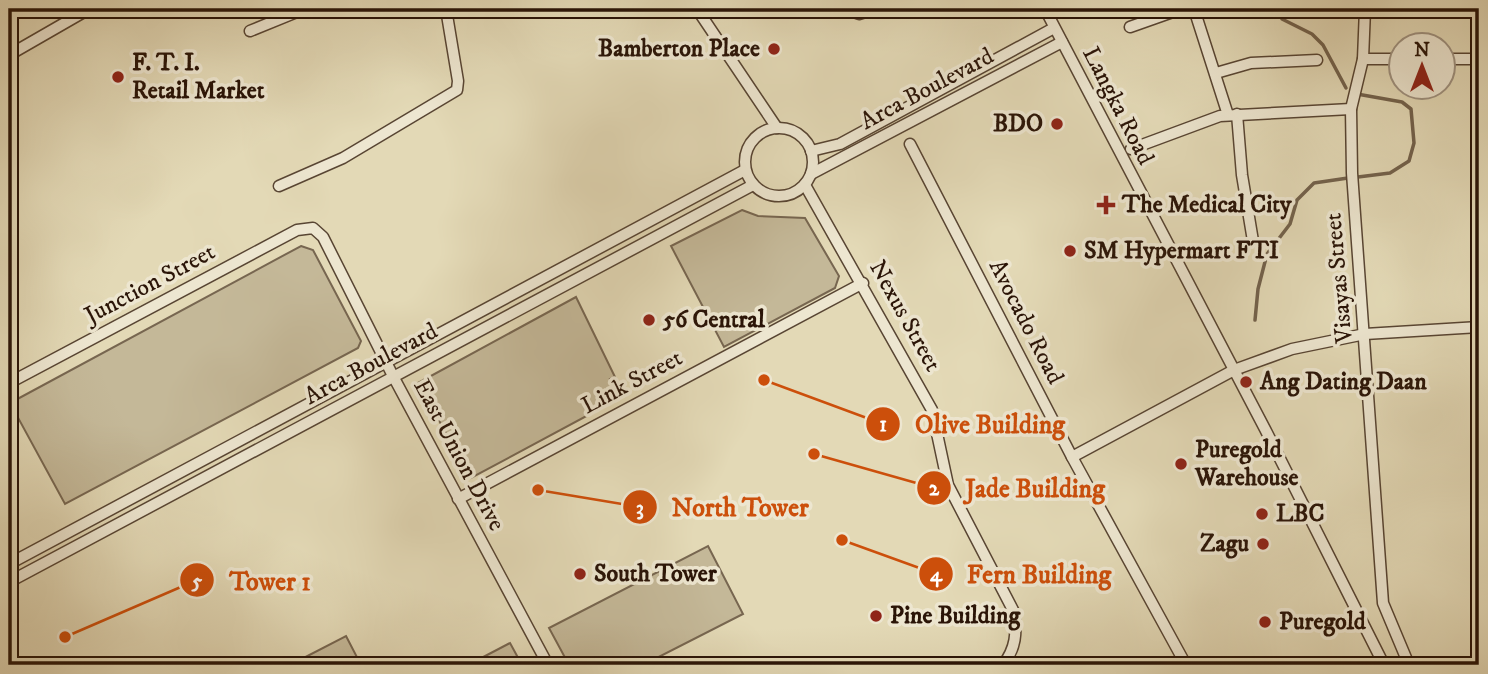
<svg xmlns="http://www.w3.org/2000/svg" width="1488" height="674" font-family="'IM FELL DW Pica',serif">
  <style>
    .green { fill: #c4b898; stroke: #776650; stroke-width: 2 }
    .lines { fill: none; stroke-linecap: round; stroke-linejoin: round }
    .stream { stroke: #73624c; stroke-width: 3.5 }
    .minor-casing { stroke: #584533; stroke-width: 13 }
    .minor { stroke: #ede6d0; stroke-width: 10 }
    .poi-dot { fill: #8f2418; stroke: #ede6d0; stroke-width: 2.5 }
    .labels { text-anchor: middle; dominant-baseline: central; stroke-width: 7; stroke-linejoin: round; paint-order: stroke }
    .poi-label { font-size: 24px; font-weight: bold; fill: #2a1407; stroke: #ede6d0; text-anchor: start }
    .street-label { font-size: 24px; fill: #2a1407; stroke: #ede6d0 }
    .leader { fill: none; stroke: #cc4f0b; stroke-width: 2.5 }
    .callout-dot { fill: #cc4f0b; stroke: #ede6d0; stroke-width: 2.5 }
    .mark-label { font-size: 21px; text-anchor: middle; font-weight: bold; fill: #fff }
    .callout-label { font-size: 26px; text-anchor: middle; font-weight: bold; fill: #cc4f0b; stroke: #ede6d0; stroke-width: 7; stroke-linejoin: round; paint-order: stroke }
  </style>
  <rect width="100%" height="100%" fill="#e3d9b6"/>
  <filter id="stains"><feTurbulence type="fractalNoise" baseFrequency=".00286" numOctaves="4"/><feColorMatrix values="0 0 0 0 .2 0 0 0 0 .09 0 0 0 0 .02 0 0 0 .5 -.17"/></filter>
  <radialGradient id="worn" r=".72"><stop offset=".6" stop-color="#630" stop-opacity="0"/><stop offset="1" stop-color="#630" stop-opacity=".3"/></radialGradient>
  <g class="green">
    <path d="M742 210 758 216 805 218 839 276 835 288 724 347 671 246Z"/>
    <path d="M301 246 313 250 361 341 358 348 65 504 10 403Z"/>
    <path d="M576 297 615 377 610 379 620 398 471 478 418 383Z"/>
    <path d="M708 546 743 614 643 665H569L549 628Z"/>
    <path d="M346 636 361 665H290Z"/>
    <path d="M510 643 522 665H468Z"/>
  </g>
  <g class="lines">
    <g class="stream">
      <path d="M1281 9 1282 19 1312 34 1323 45 1346 88"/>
      <path d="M1357 94 1402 102 1411 109 1414 143 1409 161 1390 173 1358 177"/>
      <path d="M1255 320 1258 289 1267 254 1290 224 1297 200 1314 183 1348 178"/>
    </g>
    <defs>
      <g id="minor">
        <path d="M697 9 777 128"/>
        <path d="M845 9 859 14 875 9"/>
        <path d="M1045 9 1265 429 1384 665"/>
        <path d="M1194 9 1228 115"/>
        <path d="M1365 9 1363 59 1351 109 1352 173 1383 603 1409 665"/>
        <path d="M1130 27 1181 9"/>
        <path d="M250 31 304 9"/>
        <path d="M9 55 89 9"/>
        <path d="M1363 59H1400"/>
        <path d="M1442 59H1479"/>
        <path d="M1216 73 1251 63 1317 60"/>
        <path d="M1237 114 1242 175 1253 241"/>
        <circle cx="779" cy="162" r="34"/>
        <path d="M910 144 1072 457 1186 665"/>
        <path d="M1131 149 1220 116 1351 109"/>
        <path d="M811 151 840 144 1054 28"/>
        <path d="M811 174 1062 42"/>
        <path d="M805 185 932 410 948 485 1014 612C1017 633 1016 648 1003 665"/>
        <path d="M279 186 343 158 457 90 458 81 446 9"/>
        <path d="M1479 259V349"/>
        <path d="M9 383 297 230 313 228 323 237 393 376 548 665"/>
        <path d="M1072 457 1234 370 1292 349 1365 334 1479 327"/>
        <path d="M458 499 863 283"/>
        <path d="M9 564 745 170"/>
        <path d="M9 582 753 185"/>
      </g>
    </defs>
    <use href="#minor" class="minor-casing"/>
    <use href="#minor" class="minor"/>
  </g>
  <g class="poi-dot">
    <circle cx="774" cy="49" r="7"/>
    <circle cx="118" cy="77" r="7"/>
    <circle cx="1057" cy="124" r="7"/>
    <path d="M1102.5 194.5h7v7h7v7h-7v7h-7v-7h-7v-7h7z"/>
    <circle cx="1070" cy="251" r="7"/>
    <circle cx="649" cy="320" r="7"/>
    <circle cx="1246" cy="382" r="7"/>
    <circle cx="1181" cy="464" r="7"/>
    <circle cx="1262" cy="514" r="7"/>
    <circle cx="1263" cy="544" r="7"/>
    <circle cx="580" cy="574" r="7"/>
    <circle cx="876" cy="616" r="7"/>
    <circle cx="1265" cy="622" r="7"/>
  </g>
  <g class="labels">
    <g class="poi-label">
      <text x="760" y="49" text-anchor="end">Bamberton Place</text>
      <text x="132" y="63">F. T. I.<tspan x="132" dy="28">Retail Market</tspan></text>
      <text x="1043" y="124" text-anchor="end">BDO</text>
      <text x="1122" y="205">The Medical City</text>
      <text x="1084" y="251">SM Hypermart FTI</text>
      <text x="663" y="320">56 Central</text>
      <text x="1260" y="382">Ang Dating Daan</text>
      <text x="1195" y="450">Puregold<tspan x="1195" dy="28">Warehouse</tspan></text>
      <text x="1276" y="514">LBC</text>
      <text x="1249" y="544" text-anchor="end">Zagu</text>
      <text x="594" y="574">South Tower</text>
      <text x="890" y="616">Pine Building</text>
      <text x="1279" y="622">Puregold</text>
    </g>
    <g class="street-label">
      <text transform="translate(927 89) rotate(-28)">Arca Boulevard</text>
      <text transform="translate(1118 106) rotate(63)">Langka Road</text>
      <text transform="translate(1339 278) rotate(-95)">Visayas Street</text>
      <text transform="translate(150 284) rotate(-28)">Junction Street</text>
      <text transform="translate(905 316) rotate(61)">Nexus Street</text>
      <text transform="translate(1026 322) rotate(63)">Avocado Road</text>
      <text transform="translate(371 364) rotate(-28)">Arca Boulevard</text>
      <text transform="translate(632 382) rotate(-28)">Link Street</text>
      <text transform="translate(459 455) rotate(62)">East Union Drive</text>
    </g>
  </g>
  <path class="leader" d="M764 380L883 424M814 454L934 488M538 490L640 507M842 540L936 574M65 637L197 580"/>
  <g class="callout-dot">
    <circle cx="764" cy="380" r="7"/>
    <circle cx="814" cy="454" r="7"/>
    <circle cx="538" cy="490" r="7"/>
    <circle cx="842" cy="540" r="7"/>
    <circle cx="65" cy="637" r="7"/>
    <circle cx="883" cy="424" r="18"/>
    <circle cx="934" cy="488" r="18"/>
    <circle cx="640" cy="507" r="18"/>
    <circle cx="936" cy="574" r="18"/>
    <circle cx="197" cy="580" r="18"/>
  </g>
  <g class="mark-label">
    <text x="883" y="431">1</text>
    <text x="934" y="495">2</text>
    <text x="640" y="515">3</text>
    <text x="936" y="581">4</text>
    <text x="197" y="588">5</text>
  </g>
  <g class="callout-label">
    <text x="990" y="433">Olive Building</text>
    <text x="1035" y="497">Jade Building</text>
    <text x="740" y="516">North Tower</text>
    <text x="1039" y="583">Fern Building</text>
    <text x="270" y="590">Tower 1</text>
  </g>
  <rect width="1488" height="674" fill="none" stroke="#e3d9b6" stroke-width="35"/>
  <rect x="10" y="10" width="1467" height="653" fill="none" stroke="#2a1407" stroke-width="3.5"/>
  <rect x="18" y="18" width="1453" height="639" fill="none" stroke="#2a1407" stroke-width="2"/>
  <g transform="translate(1422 66)"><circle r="33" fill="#ede6d0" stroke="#9f9280" stroke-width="2"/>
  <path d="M0-5L12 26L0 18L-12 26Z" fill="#8f2418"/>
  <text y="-10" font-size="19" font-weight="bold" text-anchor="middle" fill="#2a1407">N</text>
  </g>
  <rect width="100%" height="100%" filter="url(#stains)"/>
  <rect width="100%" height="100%" fill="url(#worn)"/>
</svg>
